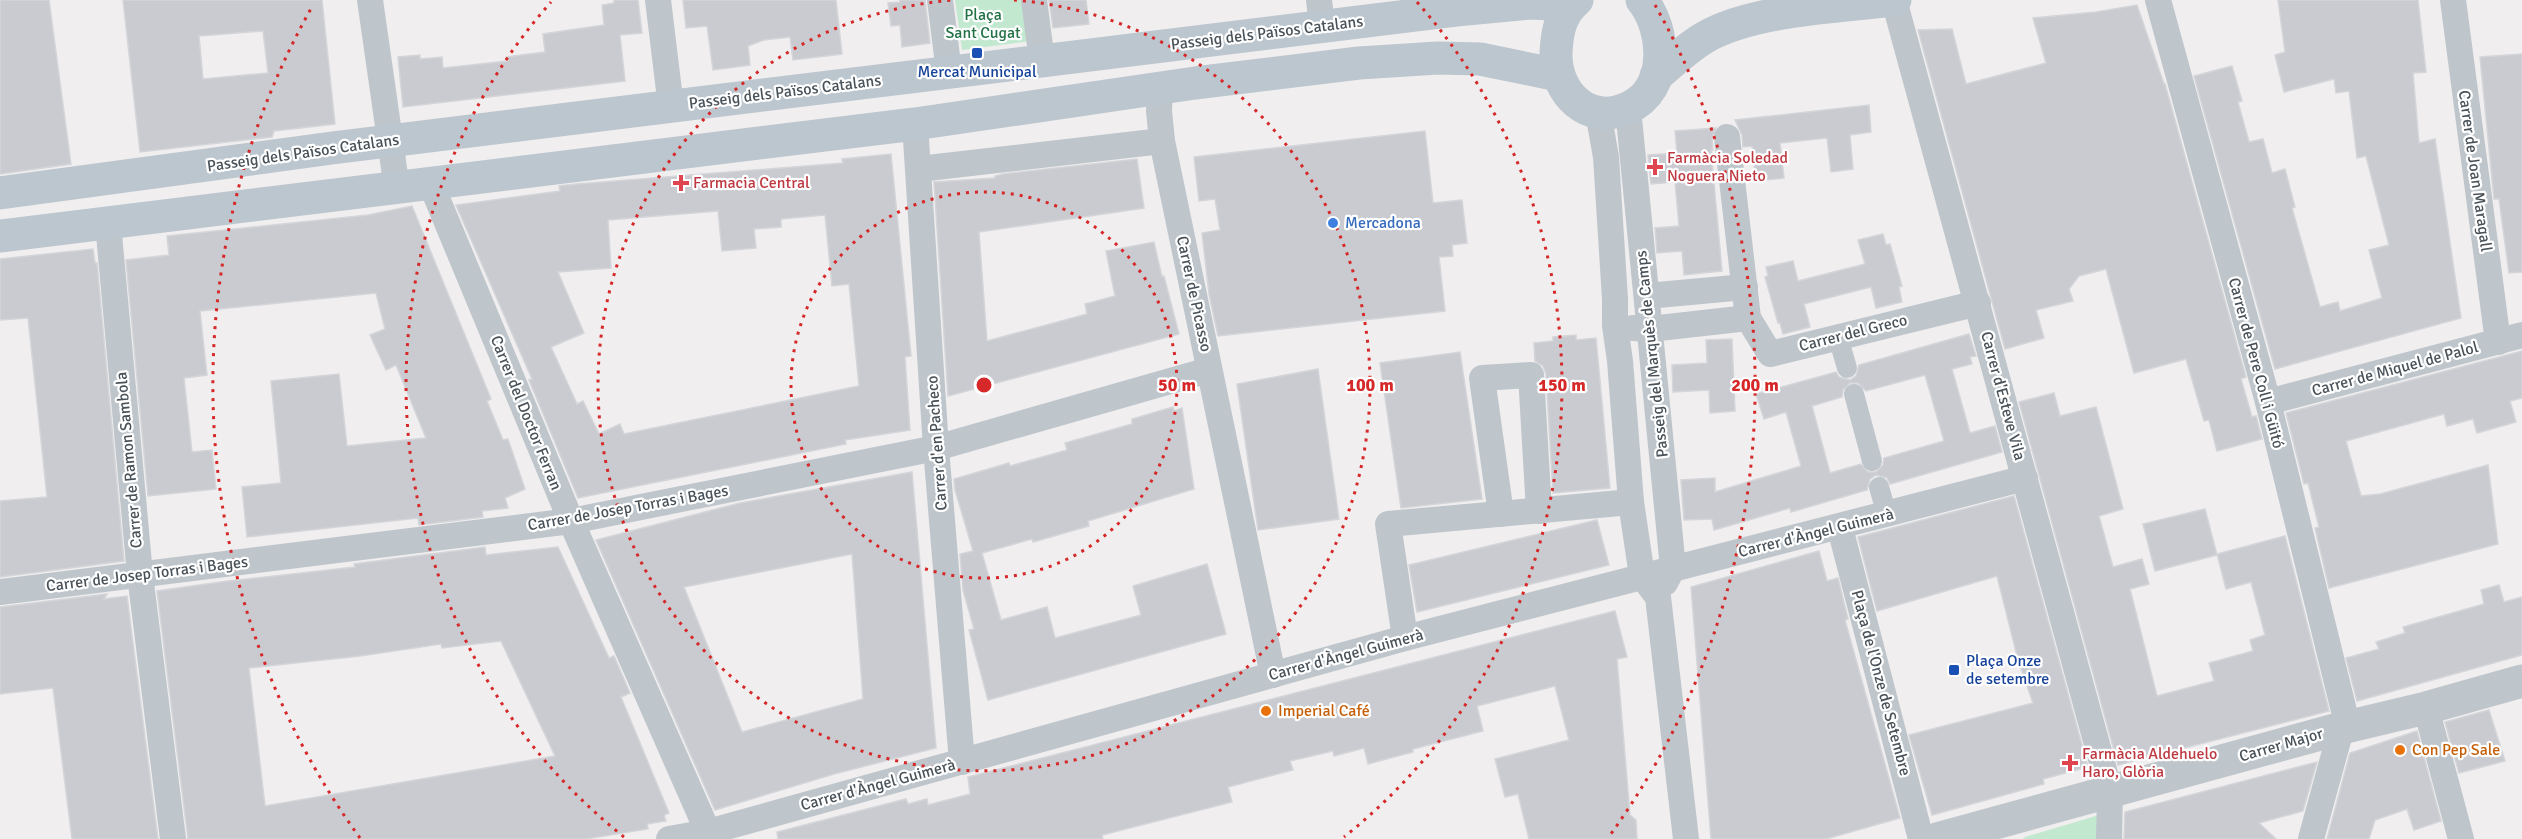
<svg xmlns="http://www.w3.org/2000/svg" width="2522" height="839" font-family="Signika,sans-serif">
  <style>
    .green { fill: #c2e9cf }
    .building { fill: #c9cbd0; stroke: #d3d5d9; stroke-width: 1.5; fill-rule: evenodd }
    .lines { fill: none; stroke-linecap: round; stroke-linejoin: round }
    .pedestrian { stroke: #bec6cc; stroke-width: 20 }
    .minor { stroke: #bec6cc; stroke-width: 26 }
    .tertiary { stroke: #bec6cc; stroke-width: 33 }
    .secondary { stroke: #bcc6ce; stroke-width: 33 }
    .ring { fill: none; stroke: #d62828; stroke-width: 3; stroke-dasharray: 3 6 }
    .transit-dot { fill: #1a4fb4; stroke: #fff; stroke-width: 2 }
    .health-dot { fill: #e0444e; stroke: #fff; stroke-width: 2 }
    .shop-dot { fill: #3f7fe0; stroke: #fff; stroke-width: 2 }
    .food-dot { fill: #e8710a; stroke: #fff; stroke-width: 2 }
    .labels { text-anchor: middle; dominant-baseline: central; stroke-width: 4.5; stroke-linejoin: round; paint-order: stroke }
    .park-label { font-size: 16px; fill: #227246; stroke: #fff }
    .street-label { font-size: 16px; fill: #495259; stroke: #fff }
    .transit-label { font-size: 16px; fill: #164399; stroke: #fff }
    .health-label { font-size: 16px; fill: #be3a42; stroke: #fff; text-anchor: start }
    .shop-label { font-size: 16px; fill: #366cbe; stroke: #fff; text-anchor: start }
    .food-label { font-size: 16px; fill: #c56008; stroke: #fff; text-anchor: start }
    .centre { fill: #d62828; stroke: #fff; stroke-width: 3 }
    .ring-label { font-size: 18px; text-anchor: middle; font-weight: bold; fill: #d62828; stroke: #fff; stroke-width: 4.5; stroke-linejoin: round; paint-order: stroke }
  </style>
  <rect width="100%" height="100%" fill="#f1eeef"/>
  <g class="green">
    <path d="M955 0H1027L1032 41 962 50Z"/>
    <path d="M2099 815V839H2023L2025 837Z"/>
  </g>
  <g class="building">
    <path d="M0 0H49L71 164 0 174Z"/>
    <path d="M123 0H322L335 124 274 131 272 137 140 152ZM263 31 268 73 203 79 199 36Z"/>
    <path d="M614 0H638L642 33 620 35 625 81 403 107 398 57 420 55V59L442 57 443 68 508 61 507 57 545 52 543 34 604 25 602 5 614 3Z"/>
    <path d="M683 0H836L842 54 793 60 790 37 764 40 748 46 750 65 713 70 707 26 686 28Z"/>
    <path d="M900 0H925L930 43 902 47 900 25 891 26 888 3 900 2Z"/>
    <path d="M1049 0H1086L1089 24 1053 28Z"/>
    <path d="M2278 0H2418L2426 72 2413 73 2419 143 2435 139 2461 318 2275 369 2194 76 2232 66 2242 101 2238 102 2249 142 2263 139 2272 173 2285 169 2295 207 2292 208 2320 307 2338 302 2340 311 2382 298 2369 250 2389 245 2366 156 2357 158 2349 91 2336 93 2334 79 2284 92 2275 55 2285 52Z"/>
    <path d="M2137 5 2164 84H2165L2246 377 2241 379 2252 417 2256 416 2262 439 2217 451 2209 420 2204 421 2186 359 2134 373 2106 269 2079 276 2069 289 2073 301 2036 310 2044 338 2005 349 1918 30 1952 29 1966 84 2046 63 2033 18 2096 12Z"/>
    <path d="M2522 54V272L2509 273 2499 199H2494L2480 57Z"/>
    <path d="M1869 105 1871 132 1850 135 1853 169 1831 172 1827 138 1780 143 1784 178 1756 181 1752 146 1743 147 1742 135 1735 120Z"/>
    <path d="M1716 128 1712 138 1713 150H1711L1722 271 1684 275 1682 251 1657 253 1655 228 1679 226 1675 182 1651 184 1648 155 1677 153 1675 131Z"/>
    <path d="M1425 131 1433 203 1462 200 1467 243 1452 245 1453 256 1439 257 1445 311 1218 336 1209 294 1202 233 1220 230 1215 199 1199 201 1194 157Z"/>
    <path d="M891 154 911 356 905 357 910 430 845 440 846 444 578 498 529 380 532 379 456 205 560 191 559 186 577 184 843 163 842 159ZM718 211 722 251 756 248 754 229 781 227V219L825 215 832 286 849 284 859 386 624 434 620 424 599 434 583 401 577 404 551 347 584 333 558 272 611 268 608 220Z"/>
    <path d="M1137 159 1144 208 979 232 987 341 1087 314 1085 304 1115 296 1106 251 1154 242 1162 277 1164 276 1179 334 948 396 934 182 995 178V176L1003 174Z"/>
    <path d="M412 206 491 399 487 401 503 440 508 439 525 489 505 498 508 508 482 511 483 517 419 525 418 518 247 537 242 487 281 483 271 381 339 374 347 446 426 438 396 365 386 370 370 335 385 329 376 293 200 311 207 375 184 378 192 452 212 450 216 489 148 496 126 260 169 255 167 236 368 215Z"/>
    <path d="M1883 234 1886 245 1890 244 1902 286 1899 287 1902 302 1876 308 1871 287 1804 304 1810 327 1783 334 1780 323H1778L1765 277 1768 276 1766 267 1793 261 1798 281 1865 264 1858 240Z"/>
    <path d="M93 249 95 263H97L124 561 0 577V501L47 497 28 318 0 320V259Z"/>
    <path d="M1969 334 1976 356 1970 357 1972 364 1952 369 1970 433 1995 426 2002 452 1890 484 1887 478 1876 475 1870 479 1867 490 1791 512 1790 508 1714 530 1712 519 1684 520 1681 480 1715 478V492L1801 466 1786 412 1764 419 1756 394 1836 372 1839 377 1850 380 1856 376 1859 365ZM1925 375 1944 441 1884 458 1883 465 1876 472H1868L1861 464 1830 473 1812 406 1842 397 1843 390 1850 383H1858L1866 391Z"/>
    <path d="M1576 335V340L1596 338 1610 488 1553 493 1546 374 1543 366 1535 361 1534 343 1553 341V337Z"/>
    <path d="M1732 339 1735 411 1710 413 1709 390 1673 392 1672 365 1707 363 1706 340Z"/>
    <path d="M2522 351V398L2510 401 2516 422 2477 433 2473 419 2447 426 2444 414 2346 441 2361 496 2380 494 2488 465 2498 544 2329 588 2315 528 2319 527 2308 483 2304 484 2286 413Z"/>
    <path d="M1460 352 1482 499 1401 508 1380 363Z"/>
    <path d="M1318 369 1339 519 1258 530 1237 384Z"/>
    <path d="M2054 393 2060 416 2096 407 2123 509 2099 516 2113 567 2142 559 2149 584 2130 589 2157 696 2214 681 2209 663 2253 651 2250 640 2265 635 2251 582 2226 589 2217 554 2285 536 2329 711 2118 765 2019 402Z"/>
    <path d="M1173 407 1174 411 1182 408 1194 489 1088 521 1089 526 1033 542 1032 539 982 553 1001 620 1047 607 1055 638 1141 615 1133 586 1207 564 1226 634 988 700 969 630 974 629 963 590 960 554 973 551 955 490 954 479 1009 463 1010 466 1067 450 1065 443 1132 424V419Z"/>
    <path d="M912 472 936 748 834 774 715 810 596 540 740 503ZM852 554 863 699 742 732 684 587Z"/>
    <path d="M2014 496 2088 767 2043 779 2044 784 1932 815 1909 735 2033 703 2018 660 1997 576 1877 611 1858 537Z"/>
    <path d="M2205 509 2217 555 2155 571 2143 524Z"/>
    <path d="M1597 520 1609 565 1417 612 1409 565Z"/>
    <path d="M485 547 486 555 558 547 609 658 614 656 630 693 621 697 669 813 664 815 666 821 647 824 648 829 586 839H188L157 591 228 581 355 567 354 564ZM501 641 555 756 265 806 249 668 360 656 441 644 442 648Z"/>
    <path d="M1819 551 1827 581 1838 578 1848 619 1845 620 1900 818 1826 839H1711L1691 587Z"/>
    <path d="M2499 585 2504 602 2522 597V655L2357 701 2346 658 2379 649 2376 642 2405 633 2403 627 2484 604 2481 590Z"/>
    <path d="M107 594 104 599 127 596 158 839H72L53 688 0 694V607Z"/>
    <path d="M1615 611 1627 657 1617 659 1630 815 1636 820 1637 839H1529L1518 794 1505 797 1495 759 1569 740 1555 686 1477 706 1483 731 1413 749V752L1368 764 1364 748 1334 756 1333 751 1290 761 1293 770 1228 787 1232 802 1102 835 1103 839H778L777 832 906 799 908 804 927 799 928 805 970 794 968 777Z"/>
    <path d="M2489 710 2505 761 2459 773 2445 722Z"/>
    <path d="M2417 731 2441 821 2414 830 2407 809 2375 820 2369 839H2327L2350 753Z"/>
    <path d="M2317 762 2303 811 2259 823 2276 839H2124L2125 812Z"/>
  </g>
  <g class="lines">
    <g class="pedestrian">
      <path d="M1838 337 1847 368"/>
      <path d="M1854 394 1872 461"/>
      <path d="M1879 487 1887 515"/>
    </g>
    <g class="minor">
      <path d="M370 0 397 189"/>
      <path d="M658 0 671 107"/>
      <path d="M940 0 949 72"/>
      <path d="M1034 0 1042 61"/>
      <path d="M1319 0 1322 26"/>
      <path d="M1894 0 2110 792 2109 839"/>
      <path d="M2158 0 2268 402 2345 715 2311 839"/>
      <path d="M2453 0 2498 342"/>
      <path d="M1160 89 1159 111 1162 141 1273 675"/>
      <path d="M1628 108 1673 568 1665 583"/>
      <path d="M1598 112 1606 157 1615 299V326L1620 361 1631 502 1642 576 1658 597 1686 839"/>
      <path d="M915 124 936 448 962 762"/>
      <path d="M1727 137 1748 318 1770 354 1978 303"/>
      <path d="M919 169 1162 141"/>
      <path d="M431 184 571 521 711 839"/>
      <path d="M108 223 140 575 173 839"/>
      <path d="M1647 296 1745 287"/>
      <path d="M1633 328 1650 329 1748 318"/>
      <path d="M2268 402 2522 335"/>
      <path d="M1501 514 1482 378 1531 375 1539 511"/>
      <path d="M1840 528 1921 839"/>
      <path d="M0 592 571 521 936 448 1209 370"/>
      <path d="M1405 638 1388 524 1631 502"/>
      <path d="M2426 708 2461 839"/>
      <path d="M669 839 708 832 1405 638 2025 478"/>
    </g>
    <path class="tertiary" d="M1937 839 2342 728 2426 708 2522 681"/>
    <g class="secondary">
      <path d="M1577 0C1560 14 1557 32 1556 53 1555 93 1588 126 1628 108 1670 89 1666 30 1642 0"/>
      <path d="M1656 76C1673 62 1691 44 1711 34 1761 9 1839 7 1895 0"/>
      <path d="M0 193 332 148 1456 10 1531 3 1570 5"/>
      <path d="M0 236 915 124 1195 83 1359 63 1438 58 1480 59 1558 75"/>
    </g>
  </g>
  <g class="ring">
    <circle cx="984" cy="385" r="193"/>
    <path d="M1014 0A386 386 0 1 1 954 0"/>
    <path d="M624 837A578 578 0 0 1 551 2M1417 2A578 578 0 0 1 1344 837"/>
    <path d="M360 838A771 771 0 0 1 313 5M1655 5A771 771 0 0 1 1608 838"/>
  </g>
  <g class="transit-dot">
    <rect x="971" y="47" width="12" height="12" rx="3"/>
    <rect x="1948" y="664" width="12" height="12" rx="3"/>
  </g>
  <g class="health-dot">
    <path d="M1652 158h6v6h6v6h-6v6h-6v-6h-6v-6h6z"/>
    <path d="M678 174h6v6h6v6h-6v6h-6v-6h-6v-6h6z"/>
    <path d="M2067 754h6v6h6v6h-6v6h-6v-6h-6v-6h6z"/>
  </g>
  <circle class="shop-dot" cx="1333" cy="223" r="6"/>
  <g class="food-dot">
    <circle cx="1266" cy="711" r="6"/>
    <circle cx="2400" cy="750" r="6"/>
  </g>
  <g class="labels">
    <g class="park-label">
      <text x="983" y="15">Plaça<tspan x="983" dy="18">Sant Cugat</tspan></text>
    </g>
    <g class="street-label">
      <text transform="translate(1267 33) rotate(-7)">Passeig dels Països Catalans</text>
      <text transform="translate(785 92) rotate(-7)">Passeig dels Països Catalans</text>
      <text transform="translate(303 153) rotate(-8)">Passeig dels Països Catalans</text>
      <text transform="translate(2475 171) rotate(82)">Carrer de Joan Maragall</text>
      <text transform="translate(1194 294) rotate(78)">Carrer de Picasso</text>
      <text transform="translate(1853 333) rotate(-14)">Carrer del Greco</text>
      <text transform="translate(1652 354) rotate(-96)">Passeig del Marquès de Camps</text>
      <text transform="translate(2256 363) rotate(75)">Carrer de Pere Coll i Güitó</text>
      <text transform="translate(2395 369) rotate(-15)">Carrer de Miquel de Palol</text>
      <text transform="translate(2003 396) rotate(75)">Carrer d'Esteve Vila</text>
      <text transform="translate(526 413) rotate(68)">Carrer del Doctor Ferran</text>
      <text transform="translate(937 443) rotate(-94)">Carrer d'en Pacheco</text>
      <text transform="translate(129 460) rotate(-95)">Carrer de Ramon Sambola</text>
      <text transform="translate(628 508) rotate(-10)">Carrer de Josep Torras i Bages</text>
      <text transform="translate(1816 533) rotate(-14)">Carrer d'Àngel Guimerà</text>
      <text transform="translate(147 574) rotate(-7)">Carrer de Josep Torras i Bages</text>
      <text transform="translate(1346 655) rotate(-15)">Carrer d'Àngel Guimerà</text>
      <text transform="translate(1881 683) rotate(75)">Plaça de l'Onze de Setembre</text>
      <text transform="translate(2281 745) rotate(-16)">Carrer Major</text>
      <text transform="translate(878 785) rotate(-15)">Carrer d'Àngel Guimerà</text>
    </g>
    <g class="transit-label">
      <text x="977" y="72">Mercat Municipal</text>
      <text x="1966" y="661" text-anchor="start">Plaça Onze<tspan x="1966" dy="18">de setembre</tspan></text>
    </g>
    <g class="health-label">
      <text x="1667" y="158">Farmàcia Soledad<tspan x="1667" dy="18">Noguera Nieto</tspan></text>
      <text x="693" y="183">Farmacia Central</text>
      <text x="2082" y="754">Farmàcia Aldehuelo<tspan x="2082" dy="18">Haro, Glòria</tspan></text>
    </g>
    <g class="shop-label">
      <text x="1345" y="223">Mercadona</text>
    </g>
    <g class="food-label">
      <text x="1278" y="711">Imperial Café</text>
      <text x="2412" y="750">Con Pep Sale</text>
    </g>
  </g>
  <circle cx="984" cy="385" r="9" class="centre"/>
  <g class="ring-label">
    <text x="1177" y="391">50 m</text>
    <text x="1370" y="391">100 m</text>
    <text x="1562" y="391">150 m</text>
    <text x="1755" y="391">200 m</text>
  </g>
</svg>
